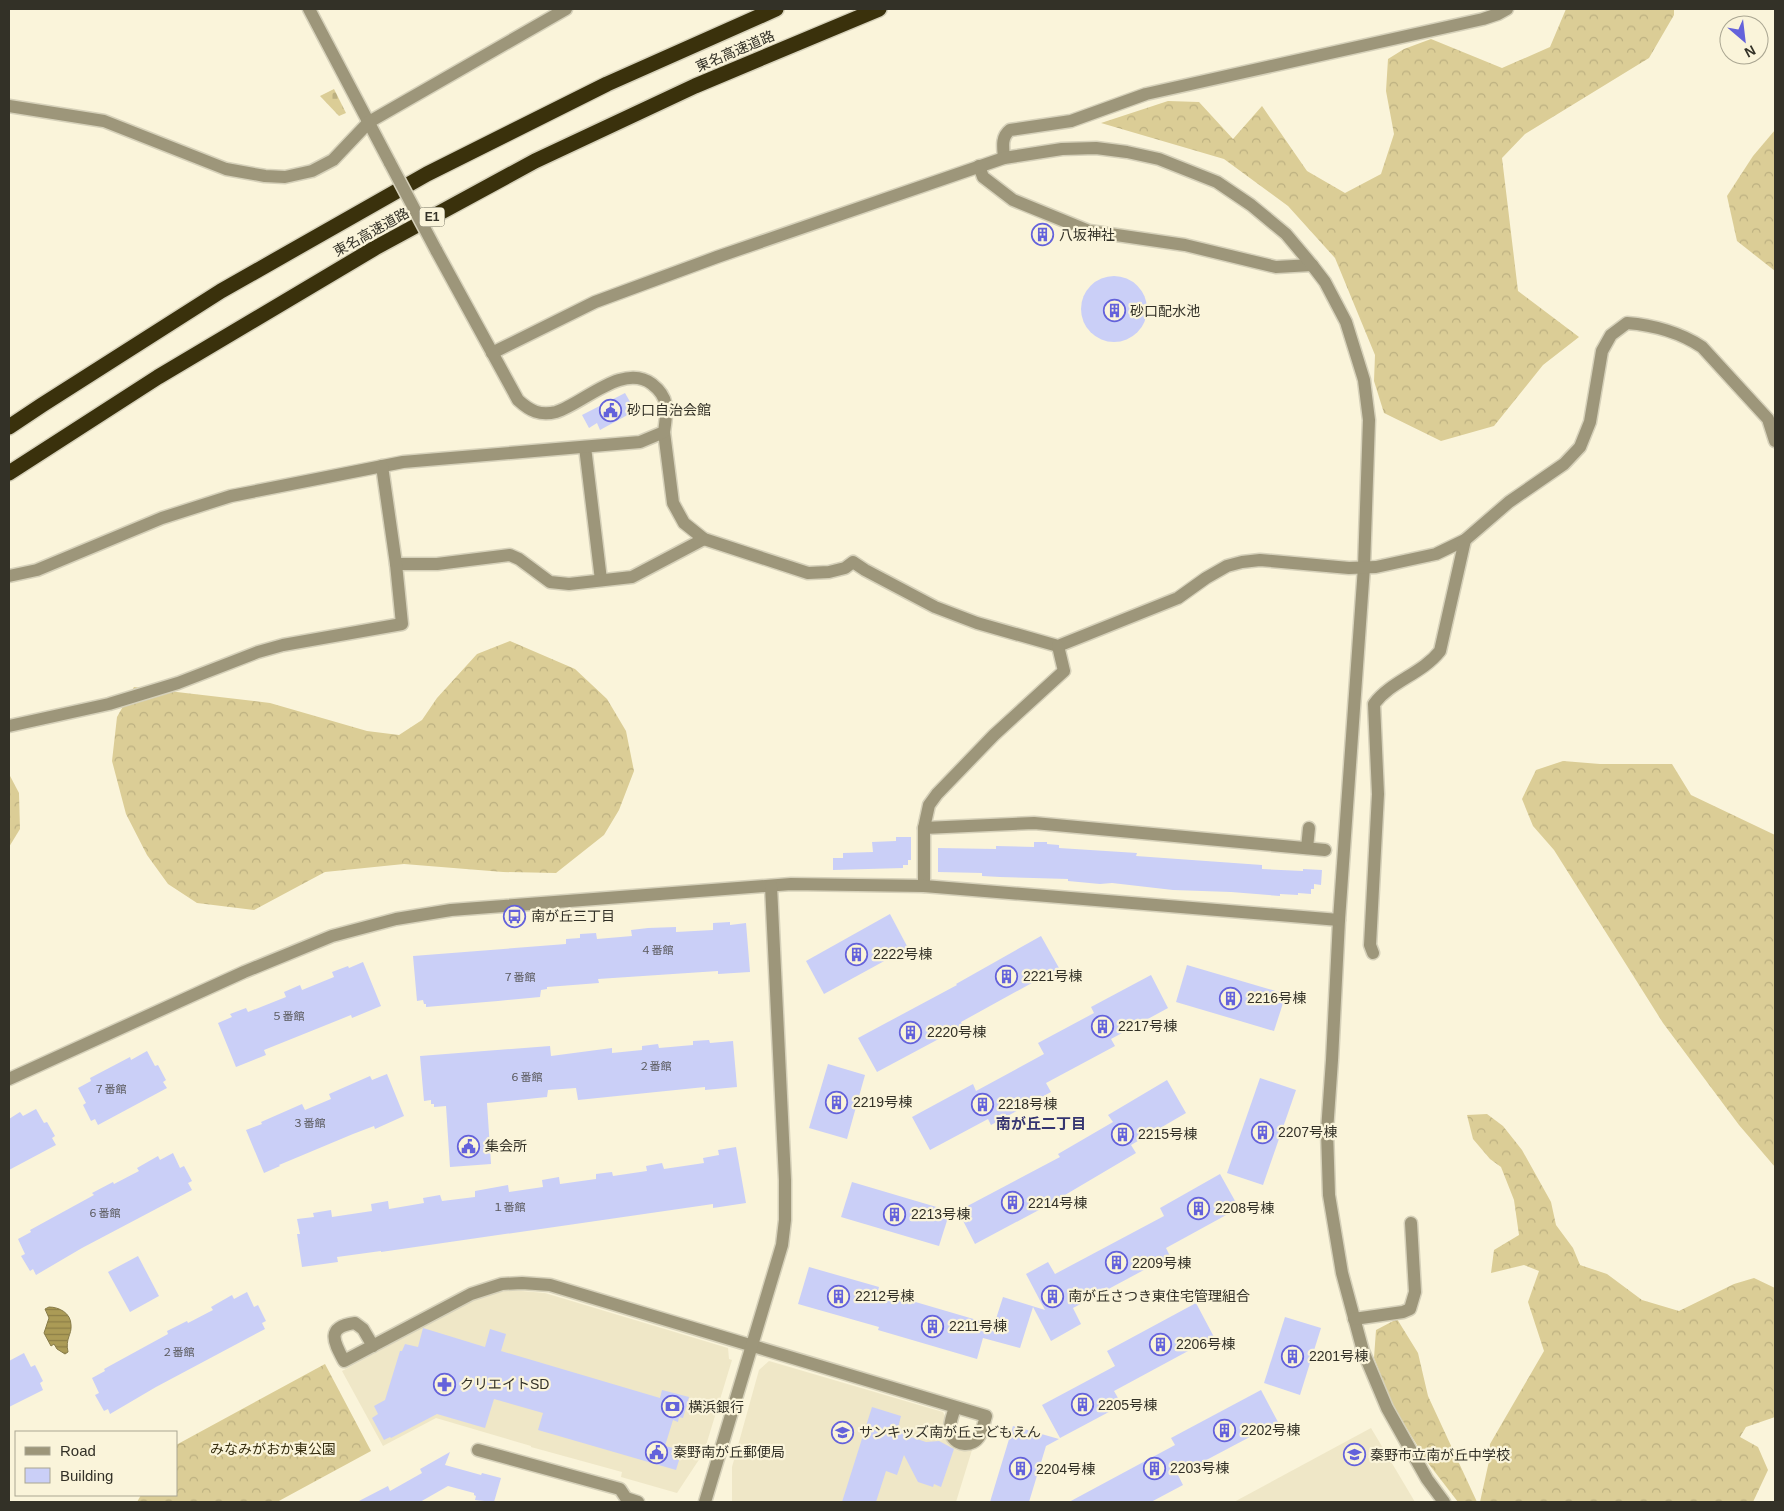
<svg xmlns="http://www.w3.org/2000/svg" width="1784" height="1511" font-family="Helvetica,'Noto Sans JP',sans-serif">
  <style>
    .built { fill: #efe7c7 }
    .forest { fill: url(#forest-crowns) }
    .cemetery { fill: url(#cemetery-stones) }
    .water { fill: url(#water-rules); stroke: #877b48 }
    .building { fill: #cacff7 }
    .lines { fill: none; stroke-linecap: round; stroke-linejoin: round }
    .minor-casing { stroke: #d6d1ba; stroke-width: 15 }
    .highway-casing { stroke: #d6d1ba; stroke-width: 18 }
    .minor { stroke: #9d967a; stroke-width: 12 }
    .highway { stroke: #3a310c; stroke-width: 15 }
    .minor-bridge-casing { stroke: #d6d1ba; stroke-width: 15; stroke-linecap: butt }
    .minor-bridge { stroke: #9d967a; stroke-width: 12 }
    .labels { text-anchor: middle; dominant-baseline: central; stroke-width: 4.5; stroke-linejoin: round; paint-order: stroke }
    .number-label { font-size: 11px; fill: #59585b }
    .shield { fill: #faf4da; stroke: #6f6c5d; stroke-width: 1 }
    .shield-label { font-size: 12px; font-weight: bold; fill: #333127 }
    .street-label { font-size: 14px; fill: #333127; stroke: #faf4da }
    .poi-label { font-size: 14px; fill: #333127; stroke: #faf4da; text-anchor: start }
    .park-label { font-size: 14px; fill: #362e0f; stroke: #faf4da }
    .neighbourhood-label { font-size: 15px; font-weight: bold; fill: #343470; stroke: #faf4da }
  </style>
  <defs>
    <pattern id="forest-crowns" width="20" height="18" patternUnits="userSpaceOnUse" patternTransform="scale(1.25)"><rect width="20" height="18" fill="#dbcd96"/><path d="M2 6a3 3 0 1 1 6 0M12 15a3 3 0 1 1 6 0" fill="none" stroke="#bcb081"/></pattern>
    <pattern id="cemetery-stones" width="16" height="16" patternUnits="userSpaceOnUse" patternTransform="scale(1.25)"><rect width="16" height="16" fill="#dbcd96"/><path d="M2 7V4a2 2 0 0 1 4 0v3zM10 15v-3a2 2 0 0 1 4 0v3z" fill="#bcb081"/></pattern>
    <pattern id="water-rules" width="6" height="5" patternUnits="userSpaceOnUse" patternTransform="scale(1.25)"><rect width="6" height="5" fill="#ab9b56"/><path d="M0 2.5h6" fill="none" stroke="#8c7f47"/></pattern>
  </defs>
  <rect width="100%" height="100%" fill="#faf4da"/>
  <g class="built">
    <path d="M510 1290 545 1293 728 1348 729 1359 732 1360 704 1452 677 1493 621 1477 622 1472 531 1447V1446L436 1418 383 1446 342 1371 481 1296Z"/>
    <path d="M769 1361 943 1412 945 1416 943 1428 945 1437 950 1445 955 1449 962 1451 972 1450 956 1502H732V1467L759 1370Z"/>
    <path d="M1371 1428 1415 1502H1234Z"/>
  </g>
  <g class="forest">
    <path d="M1566 9H1674V15L1649 58 1525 134 1502 158 1518 291 1579 337 1543 365 1494 426 1441 441 1384 413 1374 381 1375 355 1335 258 1288 206 1224 159 1101 123 1168 101 1199 102 1233 139 1262 106 1307 171 1345 193 1381 174 1394 134 1386 91 1388 59 1404 49 1431 39 1502 68 1550 47Z"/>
    <path d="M1775 130V271L1737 241 1727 196 1753 156Z"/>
    <path d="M510 641 575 669 607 699 626 731 634 771 619 810 604 835 556 873 503 872 404 864 325 872 254 910 197 903 168 884 147 855 126 814 112 761 117 717 134 687 270 703 367 731 399 735 422 720 437 698 477 654Z"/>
    <path d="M1563 761 1600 764H1672L1691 795 1775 835V1167L1739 1125 1663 1023 1554 850 1533 826 1522 799 1536 770Z"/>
    <path d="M9 774 19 793 20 829 9 847Z"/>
    <path d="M1487 1114 1503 1126 1522 1150 1551 1202 1556 1225 1573 1248 1580 1265 1607 1274 1642 1300 1679 1311 1734 1284 1754 1278 1775 1288V1417L1746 1427 1740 1437 1758 1447 1768 1470 1753 1502H1480L1489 1461 1490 1444 1544 1351 1528 1302 1539 1271 1524 1265 1491 1273 1494 1250 1519 1235 1514 1200 1501 1167 1490 1159 1473 1139 1467 1115Z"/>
    <path d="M1397 1319 1418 1353 1428 1396 1477 1502H1458L1428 1463 1393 1406 1374 1358 1376 1330Z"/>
    <path d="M325 1364 371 1451 277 1502H137L141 1495H176V1445Z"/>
  </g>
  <path class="cemetery" d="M334 89 346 113 339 116 320 96Z"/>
  <path class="water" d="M49 1307C59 1307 71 1313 71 1325 72 1335 65 1338 68 1352L65 1354 57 1349 54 1344 51 1346 44 1333 49 1318 45 1309Z"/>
  <g class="building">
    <path d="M1043 226 1053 237 1042 245 1037 241 1033 235Z"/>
    <circle cx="1114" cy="309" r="33"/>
    <path d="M625 393 633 407 631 408 633 412 600 430 597 423 589 428 582 415Z"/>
    <path d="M896 837H911V860H908V865H903V868L833 870V858H843V853L873 852 872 842 896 841Z"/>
    <path d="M1034 842H1047V844L1059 845V848L1137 853 1136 856 1262 865V869L1303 871V869L1322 870 1321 885 1314 884V889H1311V894L1298 893V895L1280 894V896L1231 892 1173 890 1112 883 1100 884 1068 881V879L1000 877 982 876V873L938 872V848L996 849V846L1034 847Z"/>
    <path d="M890 914 908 948 824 994 806 961Z"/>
    <path d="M730 922V925L746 923 750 972 718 974V971L598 979 599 983 547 987V989L541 990 540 997 498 1001 426 1007V1004H424L423 1000 417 1001 413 956 566 944V939L580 938V934L596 933 597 939 632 936 631 930 648 928 676 927V932L713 930V923Z"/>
    <path d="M1041 936 1059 968 961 1022 963 1026 877 1072 858 1038 957 985 956 984Z"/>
    <path d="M363 962 381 1006 352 1018 351 1015 264 1050 266 1055 236 1067 218 1023 232 1017 230 1014 246 1008 248 1012 286 997 284 992 300 985 302 990 334 977 332 972 348 966 349 968Z"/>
    <path d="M1187 965 1286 994 1274 1031 1176 1002Z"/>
    <path d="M1151 975 1168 1008 1111 1039 1115 1046 1046 1083 1051 1092 991 1125 988 1119 930 1150 912 1117 973 1084 976 1091 1044 1054 1038 1043 1094 1013 1091 1007Z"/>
    <path d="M709 1040 710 1043 733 1041 737 1087 705 1090V1087L578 1100 576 1088 548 1090 547 1097 487 1103 491 1164 450 1167 446 1106 434 1107V1104H431V1100L424 1101 420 1056 550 1046 551 1056 612 1048V1053L642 1050V1046L658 1044 659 1048 693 1045V1041Z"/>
    <path d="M147 1051 155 1066 158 1065 166 1080 163 1082 167 1088 98 1125 95 1119 91 1121 83 1105 86 1103 78 1088 91 1081 90 1078 130 1057 131 1060Z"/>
    <path d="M828 1064 865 1075 847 1139 809 1128Z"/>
    <path d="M387 1074 404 1116 375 1129 374 1126 353 1134 279 1165 280 1166 264 1173 246 1130 262 1124 261 1122 302 1104 305 1110 331 1099 329 1094 370 1076 372 1080Z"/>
    <path d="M1260 1078 1296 1090 1263 1185 1227 1173Z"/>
    <path d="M1167 1080 1186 1113 1131 1145 1136 1153 1065 1195V1196L975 1244 958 1211 1060 1157 1058 1154 1113 1122 1108 1115Z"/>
    <path d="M36 1109 44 1123 47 1122 55 1136 52 1138 56 1145 9 1170V1119L20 1112 23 1116Z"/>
    <path d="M736 1147 746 1203 713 1208V1204L381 1252V1251L337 1257 338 1262 302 1267 297 1234H300L297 1219 314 1217 313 1213 331 1210 332 1217 372 1211 371 1204 388 1201 389 1209 424 1203 423 1198 440 1195 442 1201 475 1197V1191L508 1185 509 1192 543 1187 542 1180 559 1177 560 1184 596 1179V1174L612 1172 613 1176 647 1171 646 1166 662 1163 664 1169 704 1163 703 1158 719 1155 718 1150Z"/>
    <path d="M173 1153 180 1168 184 1166 192 1181 188 1183 192 1190 82 1248 36 1275 33 1269 30 1271 21 1256 25 1254 18 1239 31 1232 30 1230 94 1195 92 1193 113 1182 114 1184 139 1171 137 1168 158 1156 160 1160Z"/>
    <path d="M1220 1174 1239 1208 1166 1248 1170 1256 1073 1308 1081 1324 1051 1341 1033 1307 1020 1348 983 1338 977 1359 878 1330 879 1327 798 1304 809 1267 879 1287 878 1291 994 1325 1003 1297 1045 1310 1026 1274 1048 1262 1055 1274 1164 1216 1160 1208Z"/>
    <path d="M852 1182 950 1211 939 1246 841 1217Z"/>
    <path d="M138 1256 159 1296 130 1312 108 1272Z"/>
    <path d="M247 1292 254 1307 258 1305 266 1321 262 1323 265 1329 156 1387 110 1414 108 1409 104 1411 95 1395 99 1393 92 1378 105 1371 104 1369 168 1334 167 1331 187 1321 188 1323 213 1310 211 1307 232 1295 234 1299Z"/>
    <path d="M1196 1303 1214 1337 1114 1391 1122 1405 1060 1438 1042 1405 1115 1366 1107 1351Z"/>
    <path d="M1285 1317 1321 1328 1300 1395 1264 1383Z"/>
    <path d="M423 1328 485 1347 490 1329 506 1334 501 1351 660 1398 662 1390 689 1397 683 1418 679 1417 678 1422 673 1420 665 1446 677 1449 675 1455 680 1457 676 1470 538 1430 543 1413 494 1399 485 1428 437 1414 391 1438 390 1437 384 1440 372 1418 378 1414 374 1406 385 1400 400 1351H402L405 1344 418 1347Z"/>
    <path d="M24 1353 31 1367 35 1365 43 1381 40 1383 43 1390 9 1407V1361Z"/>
    <path d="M1261 1390 1278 1422 1178 1475 1183 1485 1151 1502H1069L1175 1445 1171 1438Z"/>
    <path d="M872 1407 901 1416 898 1428 907 1431 905 1435 926 1442 939 1441 954 1449 941 1487 934 1484 933 1487 918 1482 904 1455 897 1475 886 1471 876 1502H842Z"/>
    <path d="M1013 1426 1059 1439 1046 1446 1029 1502H990Z"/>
    <path d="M450 1452 445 1465 481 1475 482 1473 501 1478 494 1502 475 1500 476 1496 474 1495V1493L448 1486 420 1502H357L388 1486 390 1491 422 1473 420 1469Z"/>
  </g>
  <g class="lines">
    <defs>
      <g id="minor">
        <path d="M309 9 390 163"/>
        <path d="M9 106 104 121 226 169 265 176 285 177 312 171 333 160 369 122 566 9"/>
        <path d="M1004 158C1003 147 1001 137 1010 130L1071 121 1146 94 1483 19 1498 14 1507 9"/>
        <path d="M979 166 983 177 1013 200 1089 231 1185 245 1276 267 1312 265"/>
        <path d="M492 353 595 302 717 257 1004 158 1062 149 1096 148 1127 152 1159 159 1217 182 1251 205 1286 234 1312 265 1325 282 1346 322 1364 380 1369 420 1364 567 1339 920 1332 1060 1327 1131 1329 1195 1342 1273 1363 1351 1387 1408 1427 1479 1444 1502"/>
        <path d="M664 432 673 503 684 523 704 539 808 573 829 572 845 568 853 562 865 570 935 607 977 623 1058 646 1178 598 1206 578 1227 566 1242 562 1260 560 1349 568 1376 567 1436 554 1465 540 1509 502 1564 464 1580 447 1590 422 1602 351 1611 335 1627 323C1653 325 1681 333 1702 347L1768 419 1775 441"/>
        <path d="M585 447 601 580"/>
        <path d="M396 564H437L510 555 519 559 550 582 569 584 632 577 704 539"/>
        <path d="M9 576 37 570 162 518 231 496 403 462 640 442 664 432C667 411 670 398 652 384 623 362 583 404 556 412 540 416 530 411 518 400L436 250"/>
        <path d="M9 726 109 704 178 683 258 652 283 645 402 624 396 564 382 466"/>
        <path d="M924 828 1034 823 1325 850"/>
        <path d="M1307 848 1309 828"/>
        <path d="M924 886V828L929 805 937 794 994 735 1064 671 1058 646"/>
        <path d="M1373 953 1370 945 1378 794 1374 704C1391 681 1422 674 1440 651L1465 540"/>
        <path d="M9 1079 244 972 332 936 396 919 451 910 791 884 924 886 1339 920"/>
        <path d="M1354 1319 1403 1312 1410 1309 1415 1292 1411 1223"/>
        <path d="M373 1346 363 1329 355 1323C325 1327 334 1342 344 1361L471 1294 502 1284 522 1283 550 1285 986 1416C984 1422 983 1429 980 1435 973 1449 953 1446 950 1431 949 1423 953 1415 955 1407"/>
        <path d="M478 1450 620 1489 626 1498 638 1502"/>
        <path d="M705 1502 782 1245 785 1220V1180L771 886"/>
      </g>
      <g id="highway">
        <path d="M9 427 42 405 221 291 427 174 607 84 776 9"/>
        <path d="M9 473 158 377 375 248 535 161 695 86 879 9"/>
      </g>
    </defs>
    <use href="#minor" class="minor-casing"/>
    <use href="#highway" class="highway-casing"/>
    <use href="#minor" class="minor"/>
    <use href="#highway" class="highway"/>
    <defs>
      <path id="minor-bridge" d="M390 163 436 250"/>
    </defs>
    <use href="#minor-bridge" class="minor-bridge-casing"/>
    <use href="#minor-bridge" class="minor-bridge"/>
  </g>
  <defs>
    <symbol id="building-ring" viewBox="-11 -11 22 22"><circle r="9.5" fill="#faf4da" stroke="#6462db" stroke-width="1.5"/><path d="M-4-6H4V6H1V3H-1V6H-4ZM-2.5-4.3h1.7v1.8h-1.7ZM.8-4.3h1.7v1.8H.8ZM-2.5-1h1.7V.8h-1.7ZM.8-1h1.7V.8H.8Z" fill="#6462db"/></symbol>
    <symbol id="civic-ring" viewBox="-11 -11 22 22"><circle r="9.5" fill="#faf4da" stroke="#6462db" stroke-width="1.5"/><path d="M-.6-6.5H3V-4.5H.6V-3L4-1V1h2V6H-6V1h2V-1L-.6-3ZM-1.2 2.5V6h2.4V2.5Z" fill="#6462db"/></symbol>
    <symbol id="bus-ring" viewBox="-11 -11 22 22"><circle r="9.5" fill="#faf4da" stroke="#6462db" stroke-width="1.5"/><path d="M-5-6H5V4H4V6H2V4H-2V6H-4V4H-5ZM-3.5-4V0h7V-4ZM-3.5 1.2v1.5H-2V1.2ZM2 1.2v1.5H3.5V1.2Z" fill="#6462db"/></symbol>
    <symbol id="pharmacy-ring" viewBox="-11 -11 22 22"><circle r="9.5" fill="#faf4da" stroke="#6462db" stroke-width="1.5"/><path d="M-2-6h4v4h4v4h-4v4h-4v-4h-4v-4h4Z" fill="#6462db"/></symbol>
    <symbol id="bank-ring" viewBox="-11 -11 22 22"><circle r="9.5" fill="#faf4da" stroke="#6462db" stroke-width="1.5"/><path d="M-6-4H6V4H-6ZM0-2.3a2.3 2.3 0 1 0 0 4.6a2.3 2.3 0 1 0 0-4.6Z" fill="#6462db"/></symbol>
    <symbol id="school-ring" viewBox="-11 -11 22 22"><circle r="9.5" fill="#faf4da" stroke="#6462db" stroke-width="1.5"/><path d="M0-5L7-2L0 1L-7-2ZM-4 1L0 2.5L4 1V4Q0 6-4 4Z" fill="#6462db"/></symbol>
  </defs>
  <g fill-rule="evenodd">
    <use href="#building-ring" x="1030" y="222" width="25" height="25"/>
    <use href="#building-ring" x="1102" y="298" width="25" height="25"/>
    <use href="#civic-ring" x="598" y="398" width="25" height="25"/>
    <use href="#bus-ring" x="502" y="904" width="25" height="25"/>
    <use href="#building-ring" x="844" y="942" width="25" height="25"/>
    <use href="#building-ring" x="994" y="964" width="25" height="25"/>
    <use href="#building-ring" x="1218" y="986" width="25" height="25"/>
    <use href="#building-ring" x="1090" y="1014" width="25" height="25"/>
    <use href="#building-ring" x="898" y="1020" width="25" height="25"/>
    <use href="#building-ring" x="824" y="1090" width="25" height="25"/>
    <use href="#building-ring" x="970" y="1092" width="25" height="25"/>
    <use href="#building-ring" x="1250" y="1120" width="25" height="25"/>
    <use href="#building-ring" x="1110" y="1122" width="25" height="25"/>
    <use href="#civic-ring" x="456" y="1134" width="25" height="25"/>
    <use href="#building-ring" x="1000" y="1190" width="25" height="25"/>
    <use href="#building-ring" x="1186" y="1196" width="25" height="25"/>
    <use href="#building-ring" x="882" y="1202" width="25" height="25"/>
    <use href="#building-ring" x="1104" y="1250" width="25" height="25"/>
    <use href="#building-ring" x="826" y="1284" width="25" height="25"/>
    <use href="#building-ring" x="1040" y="1284" width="25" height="25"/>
    <use href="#building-ring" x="920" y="1314" width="25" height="25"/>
    <use href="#building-ring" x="1148" y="1332" width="25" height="25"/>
    <use href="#building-ring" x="1280" y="1344" width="25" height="25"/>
    <use href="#pharmacy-ring" x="432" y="1372" width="25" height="25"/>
    <use href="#building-ring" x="1070" y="1392" width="25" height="25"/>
    <use href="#bank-ring" x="660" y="1394" width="25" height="25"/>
    <use href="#building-ring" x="1212" y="1418" width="25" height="25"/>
    <use href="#school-ring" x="830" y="1420" width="25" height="25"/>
    <use href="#civic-ring" x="644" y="1440" width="25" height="25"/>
    <use href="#school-ring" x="1342" y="1442" width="25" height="25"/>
    <use href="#building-ring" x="1142" y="1456" width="25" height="25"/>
    <use href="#building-ring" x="1008" y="1456" width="25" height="25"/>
  </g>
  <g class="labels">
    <g class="number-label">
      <text x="657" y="950">４番館</text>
      <text x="519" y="977">７番館</text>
      <text x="288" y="1016">５番館</text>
      <text x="655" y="1066">２番館</text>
      <text x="526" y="1077">６番館</text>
      <text x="110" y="1089">７番館</text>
      <text x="309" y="1123">３番館</text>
      <text x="509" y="1207">１番館</text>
      <text x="104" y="1213">６番館</text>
      <text x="178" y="1352">２番館</text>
    </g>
    <rect class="shield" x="419.5" y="207.5" width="25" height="19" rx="4"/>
    <g class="shield-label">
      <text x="432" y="217">E1</text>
    </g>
    <g class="street-label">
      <text transform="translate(735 51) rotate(-23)">東名高速道路</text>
      <text transform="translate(371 232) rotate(-29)">東名高速道路</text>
    </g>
    <g class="poi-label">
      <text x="1059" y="235">八坂神社</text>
      <text x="1130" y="311">砂口配水池</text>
      <text x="627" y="410">砂口自治会館</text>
      <text x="531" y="916">南が丘三丁目</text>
      <text x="873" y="954">2222号棟</text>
      <text x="1023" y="976">2221号棟</text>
      <text x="1247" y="998">2216号棟</text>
      <text x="1118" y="1026">2217号棟</text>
      <text x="927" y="1032">2220号棟</text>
      <text x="853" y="1102">2219号棟</text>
      <text x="998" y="1104">2218号棟</text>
      <text x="1278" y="1132">2207号棟</text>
      <text x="1138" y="1134">2215号棟</text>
      <text x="485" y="1146">集会所</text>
      <text x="1028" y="1203">2214号棟</text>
      <text x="1215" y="1208">2208号棟</text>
      <text x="911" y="1214">2213号棟</text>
      <text x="1132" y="1263">2209号棟</text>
      <text x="855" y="1296">2212号棟</text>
      <text x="1068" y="1296">南が丘さつき東住宅管理組合</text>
      <text x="949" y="1326">2211号棟</text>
      <text x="1176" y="1344">2206号棟</text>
      <text x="1309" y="1356">2201号棟</text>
      <text x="460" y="1384">クリエイトSD</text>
      <text x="1098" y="1405">2205号棟</text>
      <text x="688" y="1407">横浜銀行</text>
      <text x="1241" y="1430">2202号棟</text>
      <text x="859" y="1432">サンキッズ南が丘こどもえん</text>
      <text x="673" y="1452">秦野南が丘郵便局</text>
      <text x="1370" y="1455">秦野市立南が丘中学校</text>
      <text x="1170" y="1468">2203号棟</text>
      <text x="1036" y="1469">2204号棟</text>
    </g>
    <g class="park-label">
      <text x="273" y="1449">みなみがおか東公園</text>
    </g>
    <g class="neighbourhood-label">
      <text x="1041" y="1123">南が丘二丁目</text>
    </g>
  </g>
  <rect width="1784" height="1511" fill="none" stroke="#333127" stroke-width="20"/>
  <rect x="15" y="1431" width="162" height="65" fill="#faf4da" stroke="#aaa692"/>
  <rect x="25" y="1447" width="25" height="8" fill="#9d967a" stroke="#aaa692"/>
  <text x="60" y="1456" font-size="15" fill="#333127">Road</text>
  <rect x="25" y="1468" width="25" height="15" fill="#cacff7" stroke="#aaa692"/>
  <text x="60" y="1481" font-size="15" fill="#333127">Building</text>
  <g transform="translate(1744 40) rotate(152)"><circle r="24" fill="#faf4da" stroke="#aaa692"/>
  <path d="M0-4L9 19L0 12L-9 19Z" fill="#6462db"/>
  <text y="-8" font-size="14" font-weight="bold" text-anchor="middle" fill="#333127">N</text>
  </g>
</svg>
